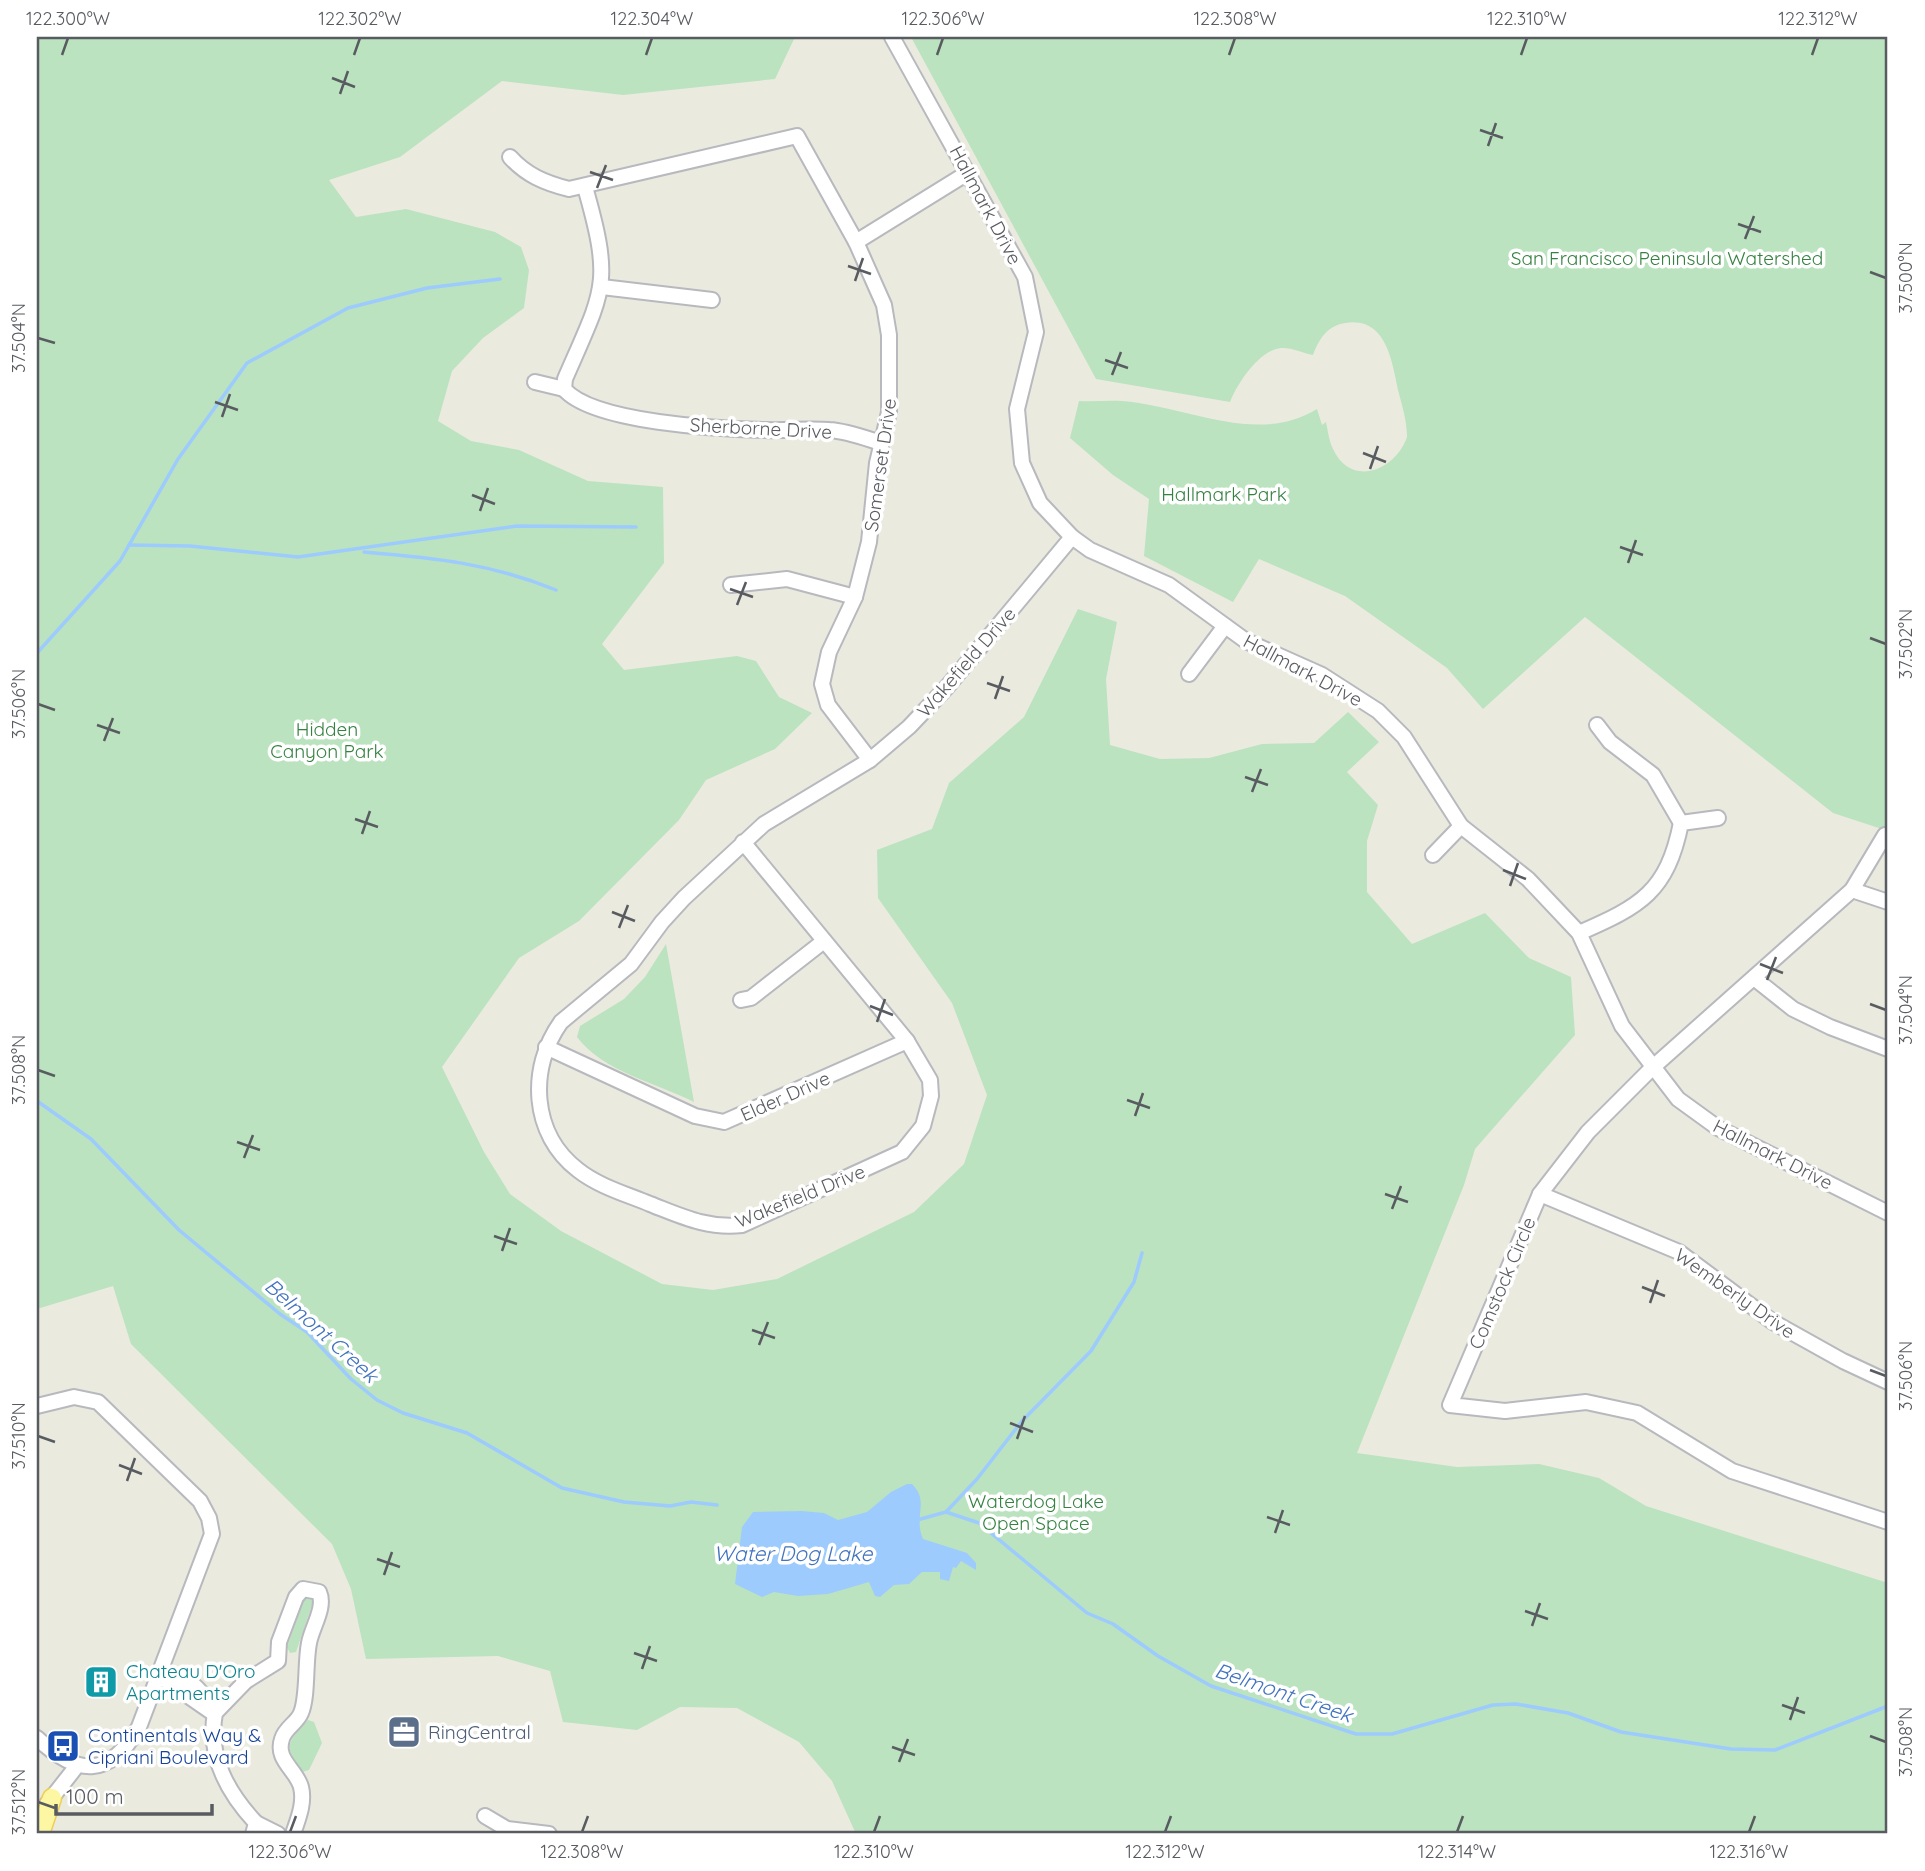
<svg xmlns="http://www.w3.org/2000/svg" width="1925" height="1871" font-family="Quicksand,sans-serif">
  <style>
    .green { fill: #bbe3bf }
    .water { fill: #9dcbfd }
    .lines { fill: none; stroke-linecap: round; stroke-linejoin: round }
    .stream { stroke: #9dcbfd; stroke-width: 3.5 }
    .minor-casing { stroke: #b7b9be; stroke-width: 18 }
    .major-casing { stroke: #eed056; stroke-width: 21 }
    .minor { stroke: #fff; stroke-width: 14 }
    .major { stroke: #fdf6a2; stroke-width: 18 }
    .ticks { fill: none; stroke: #585b60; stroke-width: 2.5 }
    .labels { text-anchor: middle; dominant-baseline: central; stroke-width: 7; stroke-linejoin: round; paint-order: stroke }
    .street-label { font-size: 19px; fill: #585b60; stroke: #fff }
    .park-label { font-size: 19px; fill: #358240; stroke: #fff }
    .culture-label { font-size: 19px; fill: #0d838f; stroke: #fff; text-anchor: start }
    .service-label { font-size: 19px; fill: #4e5e75; stroke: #fff; text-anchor: start }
    .transit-label { font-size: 19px; fill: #164399; stroke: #fff; text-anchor: start }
    .water-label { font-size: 21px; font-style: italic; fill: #4273bf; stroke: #fff }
    .neatline { fill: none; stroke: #585b60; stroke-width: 2.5 }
    .ticks-label { font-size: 18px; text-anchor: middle; fill: #585b60 }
  </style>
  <rect width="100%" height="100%" fill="#ebeadf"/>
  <g class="green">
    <path d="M37 37H795L775 79 623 95 502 81 400 157 329 180 356 217 406 209 495 232 521 247 529 270 524 308 483 338 452 371 438 421 471 441 519 450 588 481 663 487 664 563 602 644 624 670 737 656 756 661 779 697 812 713 775 749 706 780 679 820 579 921 519 958 442 1067 484 1152 510 1194 561 1231 662 1284 713 1290 777 1279 914 1212 964 1164 987 1095 952 1003 878 898 877 850 932 829 949 783 1024 717 1078 609 1117 622 1106 679 1110 745 1160 759 1209 758 1262 744 1314 743 1348 712 1379 742 1347 772 1378 805 1367 841V892L1412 944 1485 913 1529 958 1571 977 1575 1035 1475 1149 1464 1185 1357 1453 1457 1467 1539 1464 1599 1478 1646 1506 1888 1583V1834H856L832 1781 799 1742 737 1708 680 1707 637 1730 563 1722 550 1671 498 1656 366 1659 351 1589 332 1544 131 1344 113 1286 37 1309Z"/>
    <path d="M911 37H1888V831L1833 813 1585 617 1483 709 1447 668 1345 596 1259 559 1233 602 1144 556 1149 499 1113 475 1070 438 1079 401C1093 402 1108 400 1122 401 1187 406 1257 446 1317 409L1322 425 1326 422C1328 431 1329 441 1333 449 1351 488 1395 471 1407 437 1407 421 1402 405 1398 390 1392 361 1386 316 1345 323 1327 326 1319 339 1313 355 1303 353 1290 347 1281 348 1259 350 1237 384 1230 402L1096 379Z"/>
    <path d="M666 944 694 1102C657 1083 603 1072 577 1037L580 1026 624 999 645 977Z"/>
    <path d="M308 1596 313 1597V1602L296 1652 290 1653 287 1647 305 1597Z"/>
    <path d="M308 1720 314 1722 322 1743 309 1770 302 1772C283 1746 287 1743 308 1720Z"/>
  </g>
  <path class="water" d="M907 1484H912C930 1502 913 1516 923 1539L967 1553 976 1563V1570L961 1561 956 1568 953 1567 949 1581 940 1579V1572H922L909 1584 894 1585 880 1597 875 1596 869 1582 828 1594 798 1596 774 1592 762 1597 735 1584 742 1527 753 1512 802 1511 824 1513 838 1520 867 1512 891 1492Z"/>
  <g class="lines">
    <g class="stream">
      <path d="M129 545 190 546 298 557 517 526 636 527"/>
      <path d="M364 552C434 558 490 563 556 590"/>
      <path d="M37 653 120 561 178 459 247 363 348 308 427 288 500 279"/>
      <path d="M37 1101 91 1139 179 1230 280 1314 307 1332 351 1379 377 1400 403 1413 467 1433 562 1488 624 1502 670 1506 691 1502 717 1505"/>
      <path d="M946 1512 977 1479 1022 1421 1091 1351 1134 1282 1142 1253"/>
      <path d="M917 1520 946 1512 979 1523 1087 1613 1113 1624 1158 1656 1211 1686 1356 1734H1392L1493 1705 1516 1704 1568 1713 1621 1732 1731 1749 1775 1750 1888 1706"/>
    </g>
    <defs>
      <g id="minor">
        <path d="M892 37 1025 277 1036 332 1017 409 1022 463 1040 503 1072 537 1090 550 1169 585 1246 641 1322 675 1378 711 1404 737 1461 826 1528 879 1579 933 1622 1026 1678 1099 1718 1128 1888 1213"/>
        <path d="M510 157C526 175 545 183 569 189L797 136 856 242 884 305 889 335V412L877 463 869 542 855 597 829 652 822 684 828 705 870 760"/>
        <path d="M585 187C613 285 604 289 565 379L564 389C593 423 720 429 765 430 787 431 808 428 829 430 847 431 865 438 881 443"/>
        <path d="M856 242 969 172"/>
        <path d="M602 287 712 300"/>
        <path d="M535 382 564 389"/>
        <path d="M731 585 787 579 855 597"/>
        <path d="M1189 674 1225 626"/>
        <path d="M1597 725 1610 742 1653 775 1681 823"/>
        <path d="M1885 835 1852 890 1652 1068 1588 1132 1540 1194 1450 1405 1505 1411 1586 1402 1637 1413 1732 1471 1888 1522"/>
        <path d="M743 842 907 1041 930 1080 931 1096 923 1126 902 1152 742 1225C707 1229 681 1216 650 1204 626 1194 598 1186 578 1170 531 1134 528 1068 561 1022L631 964 662 922 684 898 764 824 870 760 909 727 947 687 1072 537"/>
        <path d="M1433 855 1461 826"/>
        <path d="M1852 890 1888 902"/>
        <path d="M1579 933C1641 906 1667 892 1681 823L1718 818"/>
        <path d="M1754 978 1793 1009 1830 1027 1888 1049"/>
        <path d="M741 1000 751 998 824 941"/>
        <path d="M546 1047 695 1116 724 1122 907 1041"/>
        <path d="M1540 1194 1679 1252 1773 1322 1843 1361 1888 1382"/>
        <path d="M37 1406 74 1397 98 1402 200 1501 209 1518 212 1534 139 1727C109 1779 77 1776 37 1738"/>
        <path d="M157 1674C189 1675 199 1686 215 1713"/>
        <path d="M158 1675 213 1713"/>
        <path d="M47 1804 76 1767"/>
        <path d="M485 1816 507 1829 549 1834"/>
        <path d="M256 1823 278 1834"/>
        <path d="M253 1834 256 1823C228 1793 207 1757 215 1713L246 1681 278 1661 279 1642 296 1597 303 1589 319 1592C326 1607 312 1627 309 1643 305 1663 308 1697 301 1713 297 1723 285 1728 282 1739 275 1760 296 1769 301 1787 305 1803 298 1819 293 1834"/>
      </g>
      <path id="major" d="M40 1834 52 1798"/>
    </defs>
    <use href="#minor" class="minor-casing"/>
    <use href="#major" class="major-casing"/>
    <use href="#minor" class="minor"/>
    <use href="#major" class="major"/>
  </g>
  <path class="ticks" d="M62 55 68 38M354 55 360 38M646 55 652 38M937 55 943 38M1229 55 1235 38M1521 55 1527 38M1812 55 1818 38M332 78 355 87M340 94 348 71M1480 130 1503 138M1488 146 1496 123M590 172 613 180M597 188 606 165M1738 224 1761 232M1745 239 1754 216M848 266 871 274M1870 272 1886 278M855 281 863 258M38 338 55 343M1105 360 1128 368M1112 375 1121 352M215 402 238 410M222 417 230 394M1363 453 1386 462M1370 469 1378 446M472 495 495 504M480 511 488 488M1620 547 1643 555M1628 563 1636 540M730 589 753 597M737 605 746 582M1870 638 1886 644M987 683 1010 691M995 699 1003 676M38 704 55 710M97 725 120 733M104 741 113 718M1245 777 1268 785M1252 792 1261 769M355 819 378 827M362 834 370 811M1503 870 1526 879M1510 886 1518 863M612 912 635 921M619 928 628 905M1760 964 1783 973M1767 980 1776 957M1870 1004 1886 1010M870 1006 893 1015M877 1022 885 999M38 1070 55 1076M1127 1100 1150 1108M1135 1116 1143 1093M237 1142 260 1150M244 1158 253 1135M1385 1194 1408 1202M1392 1209 1401 1186M494 1236 517 1244M502 1251 510 1228M1642 1287 1665 1296M1650 1303 1658 1280M752 1330 775 1338M759 1345 768 1322M1870 1370 1886 1376M1010 1423 1033 1432M38 1436 55 1442M1017 1439 1025 1416M119 1465 142 1474M127 1481 135 1458M1267 1517 1290 1525M1275 1533 1283 1510M377 1559 400 1567M384 1575 392 1552M1525 1611 1548 1619M1532 1626 1540 1603M634 1653 657 1661M642 1669 650 1646M1782 1705 1805 1713M1790 1720 1798 1697M1870 1736 1886 1742M892 1747 915 1755M899 1762 908 1739M38 1802 55 1808M290 1832 296 1816M582 1832 588 1816M874 1832 880 1816M1165 1832 1171 1816M1457 1832 1463 1816M1749 1832 1755 1816"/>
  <defs>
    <symbol id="building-square" viewBox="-11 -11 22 22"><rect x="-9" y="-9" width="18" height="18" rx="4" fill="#0f9aa8" stroke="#fff"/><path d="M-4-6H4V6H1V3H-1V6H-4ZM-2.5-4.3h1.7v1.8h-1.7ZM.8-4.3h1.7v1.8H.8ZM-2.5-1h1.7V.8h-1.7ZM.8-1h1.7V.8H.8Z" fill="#fff"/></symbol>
    <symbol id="office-square" viewBox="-11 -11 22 22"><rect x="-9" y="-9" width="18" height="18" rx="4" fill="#5c6f8a" stroke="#fff"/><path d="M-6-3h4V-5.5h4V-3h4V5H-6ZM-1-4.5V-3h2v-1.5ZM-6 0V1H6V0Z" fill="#fff"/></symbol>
    <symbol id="bus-square" viewBox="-11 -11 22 22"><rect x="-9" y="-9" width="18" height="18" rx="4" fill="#1a4fb4" stroke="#fff"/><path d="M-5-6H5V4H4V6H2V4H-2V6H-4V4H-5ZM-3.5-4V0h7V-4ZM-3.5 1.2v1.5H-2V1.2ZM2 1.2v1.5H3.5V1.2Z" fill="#fff"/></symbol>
  </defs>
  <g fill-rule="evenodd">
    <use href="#building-square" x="82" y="1663" width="38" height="38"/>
    <use href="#office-square" x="385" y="1713" width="38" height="38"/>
    <use href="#bus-square" x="44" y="1727" width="38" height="38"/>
  </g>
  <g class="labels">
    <g class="street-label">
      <text transform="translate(986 205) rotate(62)">Hallmark Drive</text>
      <text transform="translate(761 428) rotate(3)">Sherborne Drive</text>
      <text transform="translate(880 465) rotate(-82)">Somerset Drive</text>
      <text transform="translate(966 662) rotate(-49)">Wakefield Drive</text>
      <text transform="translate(1303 670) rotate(28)">Hallmark Drive</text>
      <text transform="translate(785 1096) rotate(-24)">Elder Drive</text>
      <text transform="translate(1773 1154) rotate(27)">Hallmark Drive</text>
      <text transform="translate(800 1196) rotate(-22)">Wakefield Drive</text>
      <text transform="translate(1502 1283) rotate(-67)">Comstock Circle</text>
      <text transform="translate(1735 1293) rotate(35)">Wemberly Drive</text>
    </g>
    <g class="park-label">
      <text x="1667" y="258">San Francisco Peninsula Watershed</text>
      <text x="1224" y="494">Hallmark Park</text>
      <text x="327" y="729">Hidden<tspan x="327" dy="22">Canyon Park</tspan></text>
      <text x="1036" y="1501">Waterdog Lake<tspan x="1036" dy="22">Open Space</tspan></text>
    </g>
    <g class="culture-label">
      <text x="126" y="1671">Chateau D'Oro<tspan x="126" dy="22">Apartments</tspan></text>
    </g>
    <g class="service-label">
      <text x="428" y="1732">RingCentral</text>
    </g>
    <g class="transit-label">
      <text x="88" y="1735">Continentals Way &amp;<tspan x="88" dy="22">Cipriani Boulevard</tspan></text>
    </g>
    <g class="water-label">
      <text transform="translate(322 1330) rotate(42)">Belmont Creek</text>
      <text x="793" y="1553">Water Dog Lake</text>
      <text transform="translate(1284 1692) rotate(19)">Belmont Creek</text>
    </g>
  </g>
  <rect width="1925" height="1871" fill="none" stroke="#ffffff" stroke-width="77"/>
  <path d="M56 1804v10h156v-10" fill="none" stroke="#585b60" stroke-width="3.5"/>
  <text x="66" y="1804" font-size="21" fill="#585b60" stroke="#ffffff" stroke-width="5" paint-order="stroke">100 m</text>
  <rect x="38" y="38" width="1848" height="1794" class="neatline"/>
  <g class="ticks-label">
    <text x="68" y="25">122.300°W</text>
    <text x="360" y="25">122.302°W</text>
    <text x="652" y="25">122.304°W</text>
    <text x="943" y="25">122.306°W</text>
    <text x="1235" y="25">122.308°W</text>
    <text x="1527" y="25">122.310°W</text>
    <text x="1818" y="25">122.312°W</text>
    <text transform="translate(1906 278) rotate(-90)" y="6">37.500°N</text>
    <text transform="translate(19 338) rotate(-90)" y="6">37.504°N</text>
    <text transform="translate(1906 644) rotate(-90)" y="6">37.502°N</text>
    <text transform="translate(19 704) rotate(-90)" y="6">37.506°N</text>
    <text transform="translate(1906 1010) rotate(-90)" y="6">37.504°N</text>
    <text transform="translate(19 1070) rotate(-90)" y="6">37.508°N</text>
    <text transform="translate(1906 1376) rotate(-90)" y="6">37.506°N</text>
    <text transform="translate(19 1436) rotate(-90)" y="6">37.510°N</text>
    <text transform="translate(1906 1742) rotate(-90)" y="6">37.508°N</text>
    <text transform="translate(19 1802) rotate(-90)" y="6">37.512°N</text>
    <text x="290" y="1858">122.306°W</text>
    <text x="582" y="1858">122.308°W</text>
    <text x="874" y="1858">122.310°W</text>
    <text x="1165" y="1858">122.312°W</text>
    <text x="1457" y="1858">122.314°W</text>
    <text x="1749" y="1858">122.316°W</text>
  </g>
</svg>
